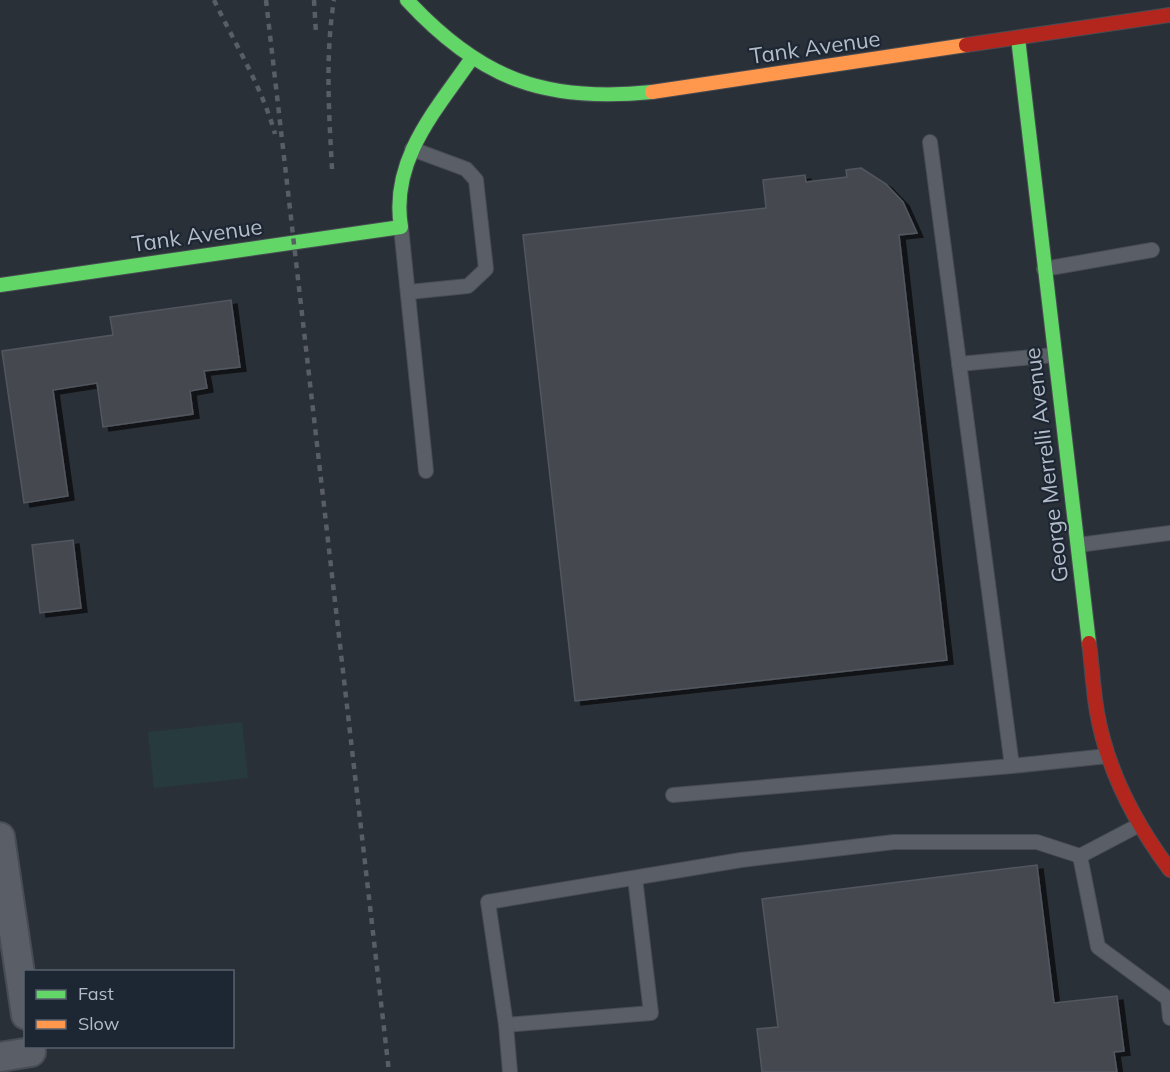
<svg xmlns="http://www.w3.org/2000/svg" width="1170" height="1072" font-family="Mulish,sans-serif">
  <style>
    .green { fill: #273a3e }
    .building { fill: #444950; stroke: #52575f; stroke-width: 1.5; filter: url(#shadow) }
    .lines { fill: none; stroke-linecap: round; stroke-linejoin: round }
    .lane-casing { stroke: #484c53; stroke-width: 16 }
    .street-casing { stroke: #484c53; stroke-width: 32 }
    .fast-casing { stroke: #484c53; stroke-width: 16 }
    .slow-casing { stroke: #484c53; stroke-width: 16 }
    .jam-casing { stroke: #484c53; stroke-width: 16 }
    .lane { stroke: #5a5e66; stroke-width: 14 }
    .street { stroke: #5a5e66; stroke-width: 28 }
    .fast { stroke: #63d668; stroke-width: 14 }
    .slow { stroke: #ff974d; stroke-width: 14 }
    .jam { stroke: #b3261e; stroke-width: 14 }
    .rail { stroke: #595d64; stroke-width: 4.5; stroke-dasharray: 6 6; stroke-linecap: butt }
    .labels { text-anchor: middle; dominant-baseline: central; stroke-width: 4.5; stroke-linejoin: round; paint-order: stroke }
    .street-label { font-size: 22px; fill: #b4bcc9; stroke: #1d2633 }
  </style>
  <defs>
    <filter id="shadow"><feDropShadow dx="6" dy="4" stdDeviation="0" flood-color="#0009"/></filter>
  </defs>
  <rect width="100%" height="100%" fill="#2a3038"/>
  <path class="green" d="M242 722 248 778 154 788 148 732Z"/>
  <g class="building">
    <path d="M861 168 886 184 903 202 917 233 899 235 947 660 575 701 523 235 766 208 763 180 805 175 806 182 847 177 846 170Z"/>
    <path d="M231 300 240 367 204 371 207 388 190 391 193 414 103 427 97 383 53 390 68 496 24 503 2 351 113 335 110 317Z"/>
    <path d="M73 540 81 608 40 613 32 545Z"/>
    <path d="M1037 865 1054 1003 1117 996 1124 1051 1114 1052 1117 1072H762L757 1029 778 1027 762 899Z"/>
  </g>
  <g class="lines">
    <defs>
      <g id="lane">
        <path d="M930 142 1012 766 1108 756"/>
        <path d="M401 227 426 471"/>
        <path d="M1044 269 1152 250"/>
        <path d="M409 292 468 286 486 269 476 180 466 169 412 149"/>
        <path d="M959 364 1054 355"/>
        <path d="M1078 545 1170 533"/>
        <path d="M673 795 1012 766"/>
        <path d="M1080 856 1098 947 1170 1000"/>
        <path d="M635 878 651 1013 506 1025 488 902 741 860 894 842H1037L1080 856 1139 825"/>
        <path d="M1168 998 1170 1018"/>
        <path d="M506 1025 510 1072"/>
      </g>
      <g id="street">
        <path d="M0 837 26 1015"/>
        <path d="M0 1057 31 1052"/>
      </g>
      <g id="fast">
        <path d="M407 0C480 79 545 103 652 92"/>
        <path d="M1018 38 1089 643"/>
        <path d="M0 285 401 227C390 160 436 110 472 58"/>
      </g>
      <path id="slow" d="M652 92 966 45"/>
      <g id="jam">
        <path d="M966 45 1170 15"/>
        <path d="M1089 643C1092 665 1093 689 1097 712 1107 770 1135 823 1170 870"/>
      </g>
    </defs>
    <use href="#lane" class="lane-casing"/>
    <use href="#street" class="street-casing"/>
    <use href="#fast" class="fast-casing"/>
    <use href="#slow" class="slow-casing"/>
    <use href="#jam" class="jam-casing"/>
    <use href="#lane" class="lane"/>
    <use href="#street" class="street"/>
    <use href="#fast" class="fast"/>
    <use href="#slow" class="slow"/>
    <use href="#jam" class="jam"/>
    <g class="rail">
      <path d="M214 0C235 44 262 87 275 134"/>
      <path d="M266 0 389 1072"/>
      <path d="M314 0 316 34"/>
      <path d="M332 169C329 113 325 56 334 0"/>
    </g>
  </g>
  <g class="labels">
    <g class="street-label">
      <text transform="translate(815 47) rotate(-8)">Tank Avenue</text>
      <text transform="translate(197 235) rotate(-8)">Tank Avenue</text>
      <text transform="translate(1046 465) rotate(-97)">George Merrelli Avenue</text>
    </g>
  </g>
  <rect x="24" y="970" width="210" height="78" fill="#1d2633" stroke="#59626f" stroke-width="1.5"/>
  <rect x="36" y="990" width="30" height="9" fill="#63d668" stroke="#59626f" stroke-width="1.5"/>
  <text x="78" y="1000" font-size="18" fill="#b4bcc9">Fast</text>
  <rect x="36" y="1020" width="30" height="9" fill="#ff974d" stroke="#59626f" stroke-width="1.5"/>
  <text x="78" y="1030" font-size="18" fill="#b4bcc9">Slow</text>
</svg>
